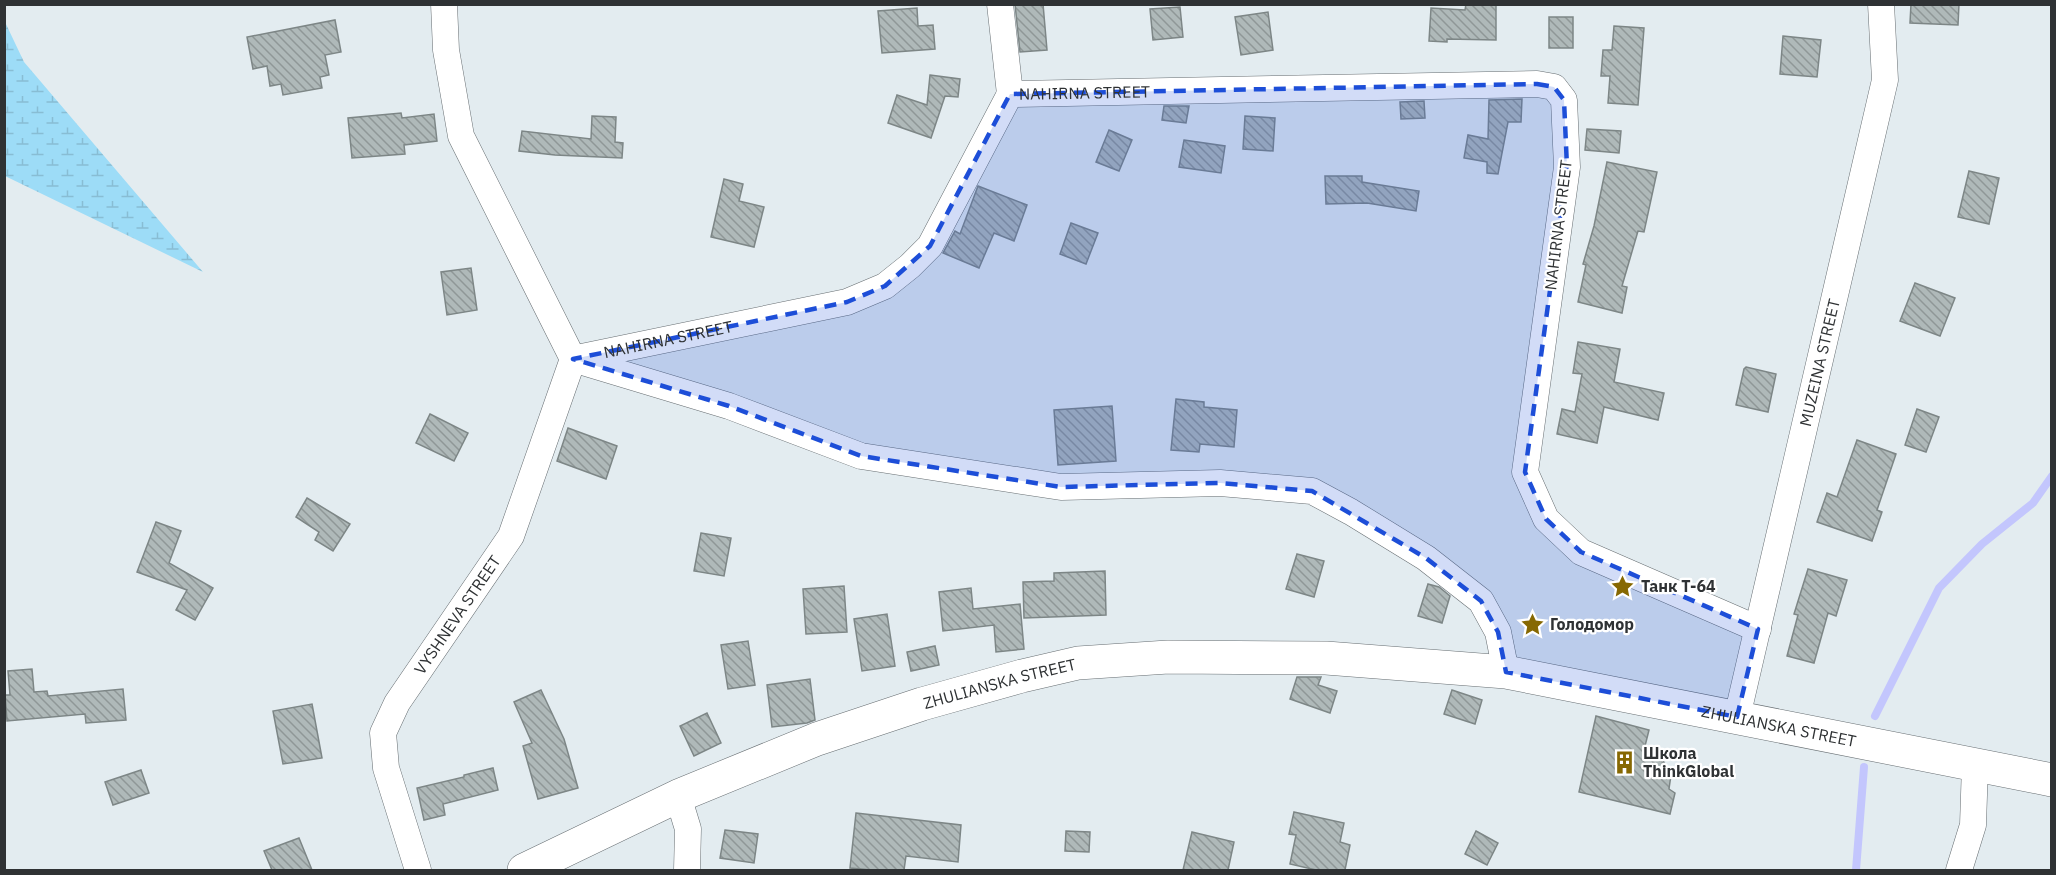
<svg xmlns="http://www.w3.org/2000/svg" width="2056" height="875" font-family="'IBM Plex Sans',sans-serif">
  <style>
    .wetland { fill: url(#wetland-marsh) }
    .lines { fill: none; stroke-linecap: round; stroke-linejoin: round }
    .stream { stroke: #c3c6fd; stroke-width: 8 }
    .building { fill: url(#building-back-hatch); stroke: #7d8686; stroke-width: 1.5 }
    .street-casing { stroke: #676e72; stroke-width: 27 }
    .secondary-casing { stroke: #676e72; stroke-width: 34 }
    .street { stroke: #fff; stroke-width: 26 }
    .secondary { stroke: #fff; stroke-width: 33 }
    .marked { fill: #1d4ed8; fill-opacity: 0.2; stroke: #1d4ed8; stroke-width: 4.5; stroke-dasharray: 12 8; stroke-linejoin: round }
    .labels { text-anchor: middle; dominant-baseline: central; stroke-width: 4.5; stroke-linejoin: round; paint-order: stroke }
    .street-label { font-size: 16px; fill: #2f3234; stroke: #fff }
    .poi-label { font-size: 16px; font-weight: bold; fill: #2f3234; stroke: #fff; text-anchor: start }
  </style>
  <defs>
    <pattern id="wetland-marsh" width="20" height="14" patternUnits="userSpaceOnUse" patternTransform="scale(1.5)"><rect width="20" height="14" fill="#9ddcf7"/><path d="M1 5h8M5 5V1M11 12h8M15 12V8" fill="none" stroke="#88bdd4"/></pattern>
    <pattern id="building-back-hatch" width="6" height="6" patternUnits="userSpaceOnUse" patternTransform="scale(1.5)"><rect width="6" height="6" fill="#afb9b9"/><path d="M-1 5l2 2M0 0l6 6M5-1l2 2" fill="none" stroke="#8f9797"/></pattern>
  </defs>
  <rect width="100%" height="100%" fill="#e3ecf0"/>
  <path class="wetland" d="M5 22 24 62 203 272 5 176Z"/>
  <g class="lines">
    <g class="stream">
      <path d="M1875 716 1939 588 1982 544 2033 503 2052 476"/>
      <path d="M1856 870 1864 767"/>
    </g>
  </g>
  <g class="building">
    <path d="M1015 4H1043L1047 50 1020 52Z"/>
    <path d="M1466 4H1496V40L1447 39V42L1429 41 1431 8 1465 10Z"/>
    <path d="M1911 4H1959L1958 25 1910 23Z"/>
    <path d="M1180 7 1183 37 1153 40 1150 9Z"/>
    <path d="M917 8 918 26 933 25 935 49 882 53 878 11Z"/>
    <path d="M1268 12 1273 50 1241 55 1235 17Z"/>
    <rect x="1549" y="17" width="24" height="31"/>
    <path d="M335 20 341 52 325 55 329 75 320 77 322 88 283 95 281 84 270 86 267 66 253 69 247 37Z"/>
    <path d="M1614 26 1644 28 1638 105 1608 103 1610 76H1601L1603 50H1612Z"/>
    <path d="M1783 36 1821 40 1817 77 1780 74Z"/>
    <path d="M930 75 960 79 958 97 945 96 931 138 888 123 897 95 927 105Z"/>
    <path d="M1522 99 1521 122H1508L1498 174 1487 173V162L1464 158 1468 135 1488 139 1489 100Z"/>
    <path d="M1424 101 1425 118 1401 119 1400 102Z"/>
    <path d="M1164 106H1189L1186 123 1162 120Z"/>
    <path d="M401 113 402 118 434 114 437 141 404 145 405 154 352 158 348 118Z"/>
    <path d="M592 116 616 117 615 142 623 143 622 158 555 155 519 151 522 131 591 139Z"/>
    <path d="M1245 116 1275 118 1273 151 1243 149Z"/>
    <path d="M1587 129 1621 131 1619 153 1585 150Z"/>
    <path d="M1109 130 1132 140 1119 171 1096 162Z"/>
    <path d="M1184 140 1225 146 1221 173 1179 167Z"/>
    <path d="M1607 162 1657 172 1644 232 1638 231 1622 286 1627 287 1622 313 1578 302 1586 265 1583 264 1594 226Z"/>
    <path d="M1969 171 1999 178 1989 224 1958 217Z"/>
    <path d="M1325 176H1362V182L1419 191 1416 211 1367 203 1326 204Z"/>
    <path d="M724 179 743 184 739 201 764 207 754 247 711 237Z"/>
    <path d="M978 186 1027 205 1014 241 994 233 979 268 943 253 955 231 960 234Z"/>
    <path d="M1071 223 1098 233 1086 264 1060 254Z"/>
    <path d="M471 268 477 310 447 315 441 272Z"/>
    <path d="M1915 283 1955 298 1940 336 1900 321Z"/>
    <path d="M1578 342 1620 349 1614 382 1664 393 1658 420 1604 407 1597 443 1557 434 1562 409 1575 412 1582 374 1573 373Z"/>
    <path d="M1746 367 1776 374 1768 412 1736 405 1744 369Z"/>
    <path d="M1176 399 1204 402V407L1237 410 1234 447 1200 444 1199 452 1171 450Z"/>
    <path d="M1112 406 1116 461 1058 465 1054 410Z"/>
    <path d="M1917 409 1939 417 1926 452 1905 445Z"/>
    <path d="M430 414 468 433 454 461 416 443Z"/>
    <path d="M568 428 617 446 606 479 557 461Z"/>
    <path d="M1857 440 1896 454 1877 510 1882 512 1872 541 1817 522 1827 493 1837 497Z"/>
    <path d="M307 498 350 524 333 551 315 540 319 532 296 517Z"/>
    <path d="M156 522 181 531 169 563 213 588 195 620 176 610 187 590 137 572Z"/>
    <path d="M701 533 731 538 724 576 694 571Z"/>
    <path d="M1297 554 1324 561 1314 597 1286 589Z"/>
    <path d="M1808 569 1847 580 1836 616 1828 613 1814 663 1787 656 1798 615 1794 614Z"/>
    <path d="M1105 571 1106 615 1024 618 1023 582 1054 581V573Z"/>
    <path d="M1428 584 1439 587 1450 596 1442 623 1418 616Z"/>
    <path d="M844 586 847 632 806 634 803 589Z"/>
    <path d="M971 588 973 609 1020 604 1024 649 996 652 994 625 943 631 939 592Z"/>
    <path d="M887 614 895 666 862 671 854 619Z"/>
    <path d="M748 641 755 685 728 689 721 645Z"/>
    <path d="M935 646 939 665 911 671 907 652Z"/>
    <path d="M32 669 34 692 47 691 48 696 123 689 126 720 86 723 85 714 7 721 5 695H10L8 671Z"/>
    <path d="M1297 677H1321L1318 685 1337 691 1330 713 1290 699Z"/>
    <path d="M810 679 815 720 807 723 772 727 767 685Z"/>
    <path d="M541 690 564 739 578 788 538 799 523 746 532 743 514 702Z"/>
    <path d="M1452 690 1482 700 1475 724 1444 714Z"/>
    <path d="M312 704 322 758 283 764 273 711Z"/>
    <path d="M707 713 721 743 694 756 680 726Z"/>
    <path d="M1596 716 1649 730 1645 746 1656 748 1671 775 1669 789 1675 793 1670 814 1579 792Z"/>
    <path d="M493 768 498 790 443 804 445 815 424 820 417 788 464 777V775Z"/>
    <path d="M141 770 149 793 113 805 105 782Z"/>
    <path d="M1294 812 1344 823 1340 842 1350 845 1345 870H1316L1290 864 1296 835 1289 834Z"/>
    <path d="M856 813 961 825 958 862 906 856 904 870H871L850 868Z"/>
    <path d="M725 830 758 834 754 863 720 858Z"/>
    <path d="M1066 831 1090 832 1089 852 1065 851Z"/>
    <path d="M1476 831 1498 843 1487 865 1465 854Z"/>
    <path d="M1192 832 1234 842 1228 870H1183Z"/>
    <path d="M299 838 312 870H272L264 851Z"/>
  </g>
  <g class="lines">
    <defs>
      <g id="street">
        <path id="s1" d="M1000 4 1010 94 1537 84 1554 87 1564 100 1567 167 1525 472 1546 519 1581 552 1758 629"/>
        <path id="s2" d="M577 358 847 302 885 286 910 266 930 246 1010 94"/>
        <path d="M573 359 729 406 861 456 1061 487 1220 483 1312 491 1351 512 1426 558 1481 601 1498 632 1506 672"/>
        <path id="s3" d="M1737 717 1885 80 1881 4"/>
        <path d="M678 796 688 829 687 870"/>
        <path id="s4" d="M418 870 386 768 383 733 397 703 511 536 573 359 461 136 446 50 444 4"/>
        <path d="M1959 870 1973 825 1975 765"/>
      </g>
      <g id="secondary">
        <path id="s5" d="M524 870 678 796 817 739 922 704 1022 676 1078 663 1168 657 1326 658 1506 672 2052 780"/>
      </g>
    </defs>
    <use href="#street" class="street-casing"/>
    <use href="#secondary" class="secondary-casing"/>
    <use href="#street" class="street"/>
    <use href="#secondary" class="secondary"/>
  </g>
  <path class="marked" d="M1537 84 1554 87 1564 100 1567 167 1525 472 1546 519 1581 552 1758 629 1737 717 1506 672 1498 632 1481 601 1426 558 1312 491 1220 483 1061 487 861 456 729 406 573 359 847 302 885 286 930 246 1010 94Z"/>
  <defs>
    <symbol id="sight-bare" viewBox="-9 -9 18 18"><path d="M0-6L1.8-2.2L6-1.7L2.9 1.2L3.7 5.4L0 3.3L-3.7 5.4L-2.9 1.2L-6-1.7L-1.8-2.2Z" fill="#866802" stroke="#fff" stroke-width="2.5" paint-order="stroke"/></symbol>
    <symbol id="building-bare" viewBox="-9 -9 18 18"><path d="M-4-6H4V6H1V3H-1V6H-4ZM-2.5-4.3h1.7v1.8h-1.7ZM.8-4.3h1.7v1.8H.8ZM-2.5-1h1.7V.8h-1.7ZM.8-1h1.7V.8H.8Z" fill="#866802" stroke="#fff" stroke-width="2.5" paint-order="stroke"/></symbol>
  </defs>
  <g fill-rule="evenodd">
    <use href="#sight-bare" x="1606" y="570" width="33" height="33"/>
    <use href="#sight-bare" x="1516" y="608" width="33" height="33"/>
    <use href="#building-bare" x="1608" y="746" width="33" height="33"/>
  </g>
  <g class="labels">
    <g class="street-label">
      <text stroke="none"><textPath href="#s1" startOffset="165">NAHIRNA STREET</textPath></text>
      <text transform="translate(1558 225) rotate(-83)">NAHIRNA STREET</text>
      <text stroke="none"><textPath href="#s2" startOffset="93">NAHIRNA STREET</textPath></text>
      <text stroke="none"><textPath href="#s3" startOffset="364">MUZEINA STREET</textPath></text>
      <text stroke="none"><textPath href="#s4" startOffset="282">VYSHNEVA STREET</textPath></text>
      <text stroke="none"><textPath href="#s5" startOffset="512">ZHULIANSKA STREET</textPath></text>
      <text stroke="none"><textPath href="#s5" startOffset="1300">ZHULIANSKA STREET</textPath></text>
    </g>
    <g class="poi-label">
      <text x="1641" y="586">Танк Т-64</text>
      <text x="1550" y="624">Голодомор</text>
      <text x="1643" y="753">Школа<tspan x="1643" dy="18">ThinkGlobal</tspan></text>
    </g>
  </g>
  <rect width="2056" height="875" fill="none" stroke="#2f3234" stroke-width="12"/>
</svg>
